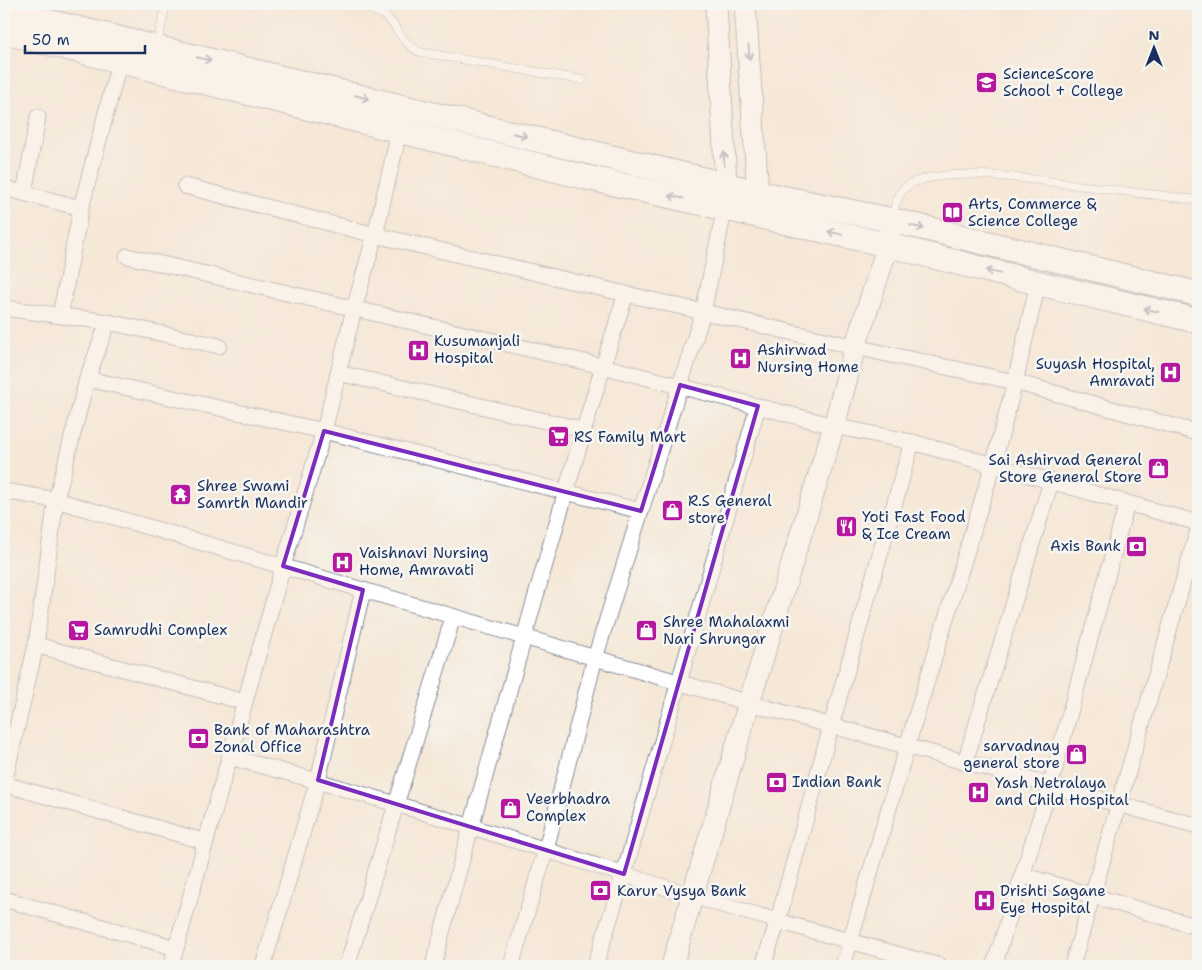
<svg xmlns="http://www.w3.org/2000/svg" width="1202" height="970" font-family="'Shantell Sans',sans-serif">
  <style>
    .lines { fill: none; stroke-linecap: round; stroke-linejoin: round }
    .lane-casing { stroke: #888c9a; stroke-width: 9 }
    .street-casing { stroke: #888c9a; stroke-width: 17 }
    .secondary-casing { stroke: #888c9a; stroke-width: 23 }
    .primary-casing { stroke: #888c9a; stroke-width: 26 }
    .lane { stroke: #fff; stroke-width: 8 }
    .street { stroke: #fff; stroke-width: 15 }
    .secondary { stroke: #fff; stroke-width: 21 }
    .primary { stroke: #fff; stroke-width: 24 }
    .oneway { stroke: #8d97ae }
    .marked { fill: none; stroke: #7b2cbf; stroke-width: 4; stroke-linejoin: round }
    .labels { text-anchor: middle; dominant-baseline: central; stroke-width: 5; stroke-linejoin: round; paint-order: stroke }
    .poi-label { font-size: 15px; fill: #1b2f5e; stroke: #f6f6f2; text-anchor: start }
  </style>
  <rect width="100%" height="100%" fill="#f6f6f2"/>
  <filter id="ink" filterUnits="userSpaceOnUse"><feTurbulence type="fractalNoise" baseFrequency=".02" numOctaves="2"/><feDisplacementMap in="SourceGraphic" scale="10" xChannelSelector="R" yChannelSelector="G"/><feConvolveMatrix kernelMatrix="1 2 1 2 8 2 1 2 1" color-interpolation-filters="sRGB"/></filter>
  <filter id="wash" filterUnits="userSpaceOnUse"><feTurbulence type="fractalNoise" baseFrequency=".0096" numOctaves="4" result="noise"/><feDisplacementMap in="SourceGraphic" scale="20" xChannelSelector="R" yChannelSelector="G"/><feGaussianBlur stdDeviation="1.12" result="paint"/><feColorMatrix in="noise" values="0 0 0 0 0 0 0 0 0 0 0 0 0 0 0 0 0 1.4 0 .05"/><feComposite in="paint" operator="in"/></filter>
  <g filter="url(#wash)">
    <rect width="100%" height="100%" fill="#f5e8d7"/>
  </g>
  <g filter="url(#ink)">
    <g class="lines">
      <defs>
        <g id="lane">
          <path d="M366 4C370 12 379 11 386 17 401 29 399 42 420 52L582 80"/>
          <path d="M157 46 166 4"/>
          <path d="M892 217C895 205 899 189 912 183 952 166 1027 179 1070 184 1113 190 1156 195 1198 200"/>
        </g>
        <g id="street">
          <path d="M185 186 375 235 626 294 855 347 1015 382 1198 433"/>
          <path d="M4 188 81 208"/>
          <path d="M24 193 38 117"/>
          <path d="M127 256 602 366 834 426 912 442 1198 523"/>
          <path d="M4 308 108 322 219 346"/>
          <path d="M60 316 81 208 120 60"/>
          <path d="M338 373 584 430"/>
          <path d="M87 379 324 431 641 511"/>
          <path d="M4 491 56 500 749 703 1198 826"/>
          <path d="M36 645 244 702"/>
          <path d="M229 757C385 798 538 848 693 896 774 921 857 943 940 966"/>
          <path d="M965 762 1051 482"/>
          <path d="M4 783 36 645 56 500 87 379 108 322"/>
          <path d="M4 784 206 842"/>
          <path d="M1022 875 1198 927"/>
          <path d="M4 899 176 948"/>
          <path d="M171 966 283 566 324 431 354 309 375 235 401 124"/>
          <path d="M263 966 318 780 363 590"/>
          <path d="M347 966 453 617"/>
          <path d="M433 966C465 846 499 726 533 606 563 502 592 397 626 294"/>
          <path d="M511 966 546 849 595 658 703 312 725 207"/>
          <path d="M595 966 624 874 758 406"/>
          <path d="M763 966 778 920 831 726 912 442"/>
          <path d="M843 966 907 746 993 465 1015 382 1038 283"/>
          <path d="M994 966 1050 786 1127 503"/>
          <path d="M1072 966 1198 530"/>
        </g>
        <g id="secondary">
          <path d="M716 4 726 184 725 202"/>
          <path d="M745 4 759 208"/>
          <path d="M672 966 749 703 834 426 855 347 888 245 891 220"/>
        </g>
        <g id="primary">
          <path d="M4 11 759 193 891 220 1198 294"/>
          <path d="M4 32 585 177 888 245 1038 283 1198 321"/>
        </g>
      </defs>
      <use href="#lane" class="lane-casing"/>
      <use href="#street" class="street-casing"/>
      <use href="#secondary" class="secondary-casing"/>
      <use href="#primary" class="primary-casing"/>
      <use href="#lane" class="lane"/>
      <use href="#street" class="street"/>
      <use href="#secondary" class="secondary"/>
      <use href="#primary" class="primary"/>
    </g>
    <defs><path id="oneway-shaft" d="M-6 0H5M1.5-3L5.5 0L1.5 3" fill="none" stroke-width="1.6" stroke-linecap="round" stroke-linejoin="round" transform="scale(1.25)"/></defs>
    <g class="oneway">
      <use href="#oneway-shaft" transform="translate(749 52) rotate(86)"/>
      <use href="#oneway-shaft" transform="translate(204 59) rotate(14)"/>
      <use href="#oneway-shaft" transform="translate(362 97) rotate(14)"/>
      <use href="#oneway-shaft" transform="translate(520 135) rotate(14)"/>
      <use href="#oneway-shaft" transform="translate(724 159) rotate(-93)"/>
      <use href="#oneway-shaft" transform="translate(676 197) rotate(-168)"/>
      <use href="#oneway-shaft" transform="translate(917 227) rotate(13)"/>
      <use href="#oneway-shaft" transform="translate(835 233) rotate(-167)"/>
      <use href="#oneway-shaft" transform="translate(993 272) rotate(-166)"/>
      <use href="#oneway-shaft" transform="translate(1151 310) rotate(-167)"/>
    </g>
  </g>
  <path d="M0 0H1202V970H0ZM680 385 758 406 624 874 318 780 363 590 283 566 324 431 641 511Z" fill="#f5e8d7" fill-opacity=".55" fill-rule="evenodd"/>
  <path class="marked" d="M680 385 758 406 624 874 318 780 363 590 283 566 324 431 641 511Z"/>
  <defs>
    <symbol id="university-square" viewBox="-11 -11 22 22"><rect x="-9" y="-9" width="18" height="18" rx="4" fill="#b5179e" stroke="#f6f6f2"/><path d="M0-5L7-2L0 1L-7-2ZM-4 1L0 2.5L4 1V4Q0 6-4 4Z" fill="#fff"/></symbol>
    <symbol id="library-square" viewBox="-11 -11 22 22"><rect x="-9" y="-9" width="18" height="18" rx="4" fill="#b5179e" stroke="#f6f6f2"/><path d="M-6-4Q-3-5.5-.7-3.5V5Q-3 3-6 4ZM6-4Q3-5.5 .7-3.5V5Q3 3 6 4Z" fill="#fff"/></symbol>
    <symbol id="hospital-square" viewBox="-11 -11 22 22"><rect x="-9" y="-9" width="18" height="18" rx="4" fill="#b5179e" stroke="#f6f6f2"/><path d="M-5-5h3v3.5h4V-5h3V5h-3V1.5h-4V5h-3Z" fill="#fff"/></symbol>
    <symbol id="supermarket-square" viewBox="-11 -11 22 22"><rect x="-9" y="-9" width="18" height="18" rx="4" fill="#b5179e" stroke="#f6f6f2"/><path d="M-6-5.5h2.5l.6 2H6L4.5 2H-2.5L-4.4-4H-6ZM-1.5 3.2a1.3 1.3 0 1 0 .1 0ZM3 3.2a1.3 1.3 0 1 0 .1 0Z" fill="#fff"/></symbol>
    <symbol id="shop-square" viewBox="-11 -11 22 22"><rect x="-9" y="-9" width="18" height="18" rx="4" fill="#b5179e" stroke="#f6f6f2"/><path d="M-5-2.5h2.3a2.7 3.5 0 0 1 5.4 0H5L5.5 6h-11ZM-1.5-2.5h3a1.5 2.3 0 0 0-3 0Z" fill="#fff"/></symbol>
    <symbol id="temple-square" viewBox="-11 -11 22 22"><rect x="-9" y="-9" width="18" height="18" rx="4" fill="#b5179e" stroke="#f6f6f2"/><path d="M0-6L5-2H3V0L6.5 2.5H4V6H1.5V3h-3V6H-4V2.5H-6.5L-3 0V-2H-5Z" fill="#fff"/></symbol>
    <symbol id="restaurant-square" viewBox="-11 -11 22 22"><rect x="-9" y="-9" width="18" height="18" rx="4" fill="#b5179e" stroke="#f6f6f2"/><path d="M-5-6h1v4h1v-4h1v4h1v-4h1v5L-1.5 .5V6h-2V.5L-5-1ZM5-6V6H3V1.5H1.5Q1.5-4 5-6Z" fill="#fff"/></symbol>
    <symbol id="bank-square" viewBox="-11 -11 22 22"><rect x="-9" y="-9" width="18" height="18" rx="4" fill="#b5179e" stroke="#f6f6f2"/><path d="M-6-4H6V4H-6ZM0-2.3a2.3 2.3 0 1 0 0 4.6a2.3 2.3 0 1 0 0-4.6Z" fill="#fff"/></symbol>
  </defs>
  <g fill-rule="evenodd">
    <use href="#university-square" x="974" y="70" width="25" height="25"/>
    <use href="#library-square" x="940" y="200" width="25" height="25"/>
    <use href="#hospital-square" x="406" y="338" width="25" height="25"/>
    <use href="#hospital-square" x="728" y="346" width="25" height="25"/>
    <use href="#hospital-square" x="1158" y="360" width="25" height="25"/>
    <use href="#supermarket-square" x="546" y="424" width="25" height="25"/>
    <use href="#shop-square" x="1146" y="456" width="25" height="25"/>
    <use href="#temple-square" x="168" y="482" width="25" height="25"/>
    <use href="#shop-square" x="660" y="498" width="25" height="25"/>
    <use href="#restaurant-square" x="834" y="514" width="25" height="25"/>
    <use href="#bank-square" x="1124" y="534" width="25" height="25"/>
    <use href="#hospital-square" x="330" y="550" width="25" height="25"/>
    <use href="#supermarket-square" x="66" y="618" width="25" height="25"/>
    <use href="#shop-square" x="634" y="618" width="25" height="25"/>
    <use href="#bank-square" x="186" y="726" width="25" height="25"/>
    <use href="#shop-square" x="1064" y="742" width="25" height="25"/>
    <use href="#bank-square" x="764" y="770" width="25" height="25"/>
    <use href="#hospital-square" x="966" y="780" width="25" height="25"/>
    <use href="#shop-square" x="498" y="796" width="25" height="25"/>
    <use href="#bank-square" x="588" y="878" width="25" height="25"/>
    <use href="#hospital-square" x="972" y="888" width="25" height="25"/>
  </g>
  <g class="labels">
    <g class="poi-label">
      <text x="1003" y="74">ScienceScore<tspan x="1003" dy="17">School + College</tspan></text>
      <text x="968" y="204">Arts, Commerce &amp;<tspan x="968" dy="17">Science College</tspan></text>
      <text x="434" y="341">Kusumanjali<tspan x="434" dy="17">Hospital</tspan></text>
      <text x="757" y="350">Ashirwad<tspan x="757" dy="17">Nursing Home</tspan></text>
      <text x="1155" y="364" text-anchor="end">Suyash Hospital,<tspan x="1155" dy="17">Amravati</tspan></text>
      <text x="574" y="437">RS Family Mart</text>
      <text x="1142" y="460" text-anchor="end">Sai Ashirvad General<tspan x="1142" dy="17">Store General Store</tspan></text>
      <text x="197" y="486">Shree Swami<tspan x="197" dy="17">Samrth Mandir</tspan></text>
      <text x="688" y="501">R.S General<tspan x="688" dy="17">store</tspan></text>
      <text x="862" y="517">Yoti Fast Food<tspan x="862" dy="17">&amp; Ice Cream</tspan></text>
      <text x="1121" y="546" text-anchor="end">Axis Bank</text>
      <text x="359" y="553">Vaishnavi Nursing<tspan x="359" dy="17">Home, Amravati</tspan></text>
      <text x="663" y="622">Shree Mahalaxmi<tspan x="663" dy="17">Nari Shrungar</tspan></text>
      <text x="94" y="630">Samrudhi Complex</text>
      <text x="214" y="730">Bank of Maharashtra<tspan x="214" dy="17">Zonal Office</tspan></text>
      <text x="1060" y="746" text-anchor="end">sarvadnay<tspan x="1060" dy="17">general store</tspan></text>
      <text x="792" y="782">Indian Bank</text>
      <text x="995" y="783">Yash Netralaya<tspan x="995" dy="17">and Child Hospital</tspan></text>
      <text x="526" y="799">Veerbhadra<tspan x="526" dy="17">Complex</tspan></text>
      <text x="617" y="891">Karur Vysya Bank</text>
      <text x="1000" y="891">Drishti Sagane<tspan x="1000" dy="17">Eye Hospital</tspan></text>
    </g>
  </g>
  <rect width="1202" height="970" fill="none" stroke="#f6f6f2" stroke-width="20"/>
  <g transform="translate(1154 48)" stroke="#f6f6f2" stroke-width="4" paint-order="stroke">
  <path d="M0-4L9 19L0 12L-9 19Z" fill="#1b2f5e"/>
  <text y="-8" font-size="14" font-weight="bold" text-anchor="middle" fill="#1b2f5e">N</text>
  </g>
  <path d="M25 45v8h120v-8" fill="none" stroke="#1b2f5e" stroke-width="2.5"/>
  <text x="32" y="45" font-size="15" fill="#1b2f5e" stroke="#f6f6f2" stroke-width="4" paint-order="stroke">50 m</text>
</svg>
